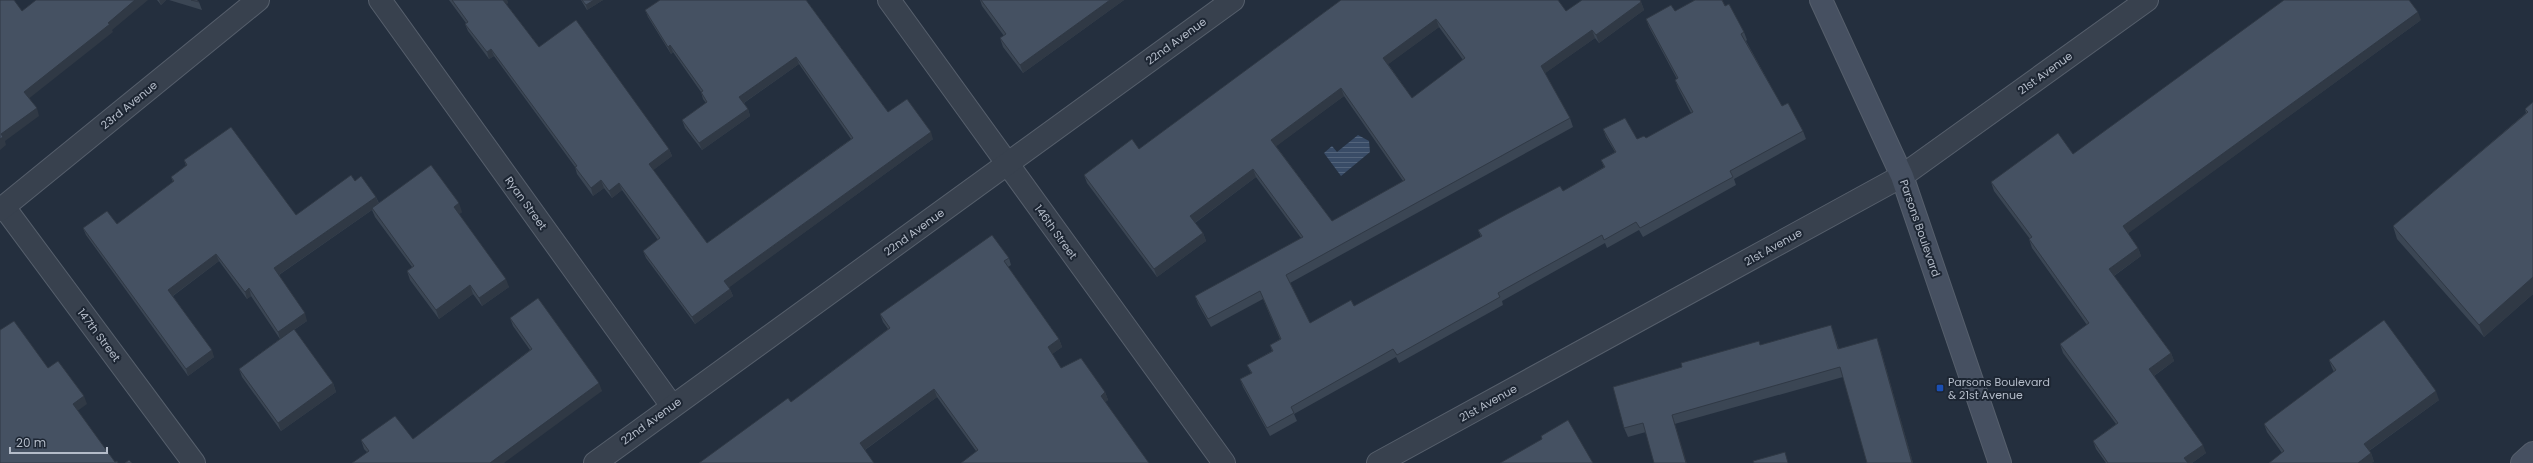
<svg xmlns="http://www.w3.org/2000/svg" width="2533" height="463" font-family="Poppins,sans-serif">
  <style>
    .water { fill: url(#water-rules) }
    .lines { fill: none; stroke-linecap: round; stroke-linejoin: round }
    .street-casing { stroke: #565f6c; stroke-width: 24 }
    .secondary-casing { stroke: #565f6c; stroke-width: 24 }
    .street { stroke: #38414e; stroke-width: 22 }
    .secondary { stroke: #465061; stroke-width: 22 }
    .wall { fill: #3b4654; fill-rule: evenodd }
    .shaded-wall { fill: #303945 }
    .building { fill: #455162; stroke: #303945; fill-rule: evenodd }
    .transit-dot { fill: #1a4fb4; stroke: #1d2633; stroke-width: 1.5 }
    .labels { text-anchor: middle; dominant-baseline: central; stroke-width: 4; stroke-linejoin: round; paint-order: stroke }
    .street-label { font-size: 11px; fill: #b4bcc9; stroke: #1d2633 }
    .poi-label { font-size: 11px; fill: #b4bcc9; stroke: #1d2633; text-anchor: start }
  </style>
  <defs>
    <pattern id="water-rules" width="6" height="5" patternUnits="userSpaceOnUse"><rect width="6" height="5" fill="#394c67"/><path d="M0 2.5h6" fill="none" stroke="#53647b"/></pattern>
  </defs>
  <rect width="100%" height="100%" fill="#242f3e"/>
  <path class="water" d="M1358 135 1369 141 1370 152 1341 176 1324 153 1332 146 1337 152Z"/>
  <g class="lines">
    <defs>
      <g id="street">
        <path d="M380 0 672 406"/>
        <path d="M889 0 1224 463"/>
        <path d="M4 207 194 463"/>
        <path d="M0 210 258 0"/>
        <path d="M595 463 1233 0"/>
        <path d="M1378 463 1902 176 2147 0"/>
      </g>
      <g id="secondary">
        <path d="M1821 0 1902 176 2000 463"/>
        <path d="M2522 463 2533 453"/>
      </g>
    </defs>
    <use href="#street" class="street-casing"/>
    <use href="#secondary" class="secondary-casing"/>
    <use href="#street" class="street"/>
    <use href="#secondary" class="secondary"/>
  </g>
  <g class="wall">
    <path d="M157 0H166L161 5Z"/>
    <path d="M169 0H197L199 2 202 10Z"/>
    <path d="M449 0H507L508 3 506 4 539 47 669 149 672 156 653 170 707 243 851 139 799 64 744 103 748 109 750 116 702 150 685 128 682 120 706 103 703 99 701 92 673 52 671 54 648 17 645 10 806 0 888 112 933 139 729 287 733 296 695 324 646 258 643 251 658 240 622 190 612 198 604 188 593 196 577 174 575 167 494 56 489 59 468 31 465 24 466 23Z"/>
    <path d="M581 0H603L587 10Z"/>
    <path d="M980 0H1124L1023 73 1003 47 1000 38 1004 36 982 6Z"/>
    <path d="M1341 0 1566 11 1641 2 1644 10 1599 43 1595 38 1545 73 1570 118 1573 127 1290 283 1310 323 1354 306 1481 237 1478 230 1563 191 1604 167 1601 160 1615 152 1606 137 1603 129 1637 139 1646 138 1691 113 1678 88 1675 80 1677 79 1649 27 1646 19 1675 11 1725 6 1744 32 1747 40 1746 41 1782 106 1803 131 1806 139 1734 179 1736 185 1643 237 1639 230 1607 248 1605 243 1502 301 1503 305 1399 363 1396 357 1294 414 1297 421 1270 436 1243 387 1240 379 1251 373 1247 365 1272 351 1270 345 1280 339 1263 299 1211 327 1198 304 1195 296 1301 238 1256 177 1195 223 1203 233 1206 241 1157 277 1087 183 1084 175 1139 149ZM1439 27 1463 60 1412 98 1388 64ZM1344 96 1403 181 1332 221 1276 146Z"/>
    <path d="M2421 20 2128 233 2138 248 2141 256 2114 276 2171 353 2174 361 2154 376 2206 453 2192 463H2106L2096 449 2093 441 2116 424 2063 353 2060 344 2087 325 2032 248 2029 239H2030L1994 191 1991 182 2073 154Z"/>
    <path d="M2533 102V294L2484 337 2397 239 2393 226 2526 113 2525 109Z"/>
    <path d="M184 160 296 215 355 181 376 197 379 203 462 212 459 214 509 287 482 306 473 294 439 319 410 280 407 271 412 267 375 217 372 210 279 275 307 321 294 330 333 383 336 392 281 431 242 377 239 369 280 339 251 296 247 299 219 261 173 296 214 357 188 376 86 235 83 228 117 224 173 182 171 177 186 166Z"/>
    <path d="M1009 258 1011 265 1008 267 1059 339 1062 347 1052 354 1061 368 1105 392 1108 400 1105 402 976 451 937 397 865 450 791 402 888 329 883 322 880 314Z"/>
    <path d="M510 318 602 391 367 452 364 449 361 440 413 439 530 350 513 326Z"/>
    <path d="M1834 334 1839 349 1880 347 1913 463H1867L1843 377 1628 437 1624 428 1682 367 1761 345Z"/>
    <path d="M2329 360 2439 400 2369 451 2371 453 2374 462 2282 453 2267 432 2264 424 2334 372 2332 368Z"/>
  </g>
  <g class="shaded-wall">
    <path d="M135 0H148L112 30 113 32 27 100 24 92Z"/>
    <path d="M159 0H166L161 5Z"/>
    <path d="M502 0H507L508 3 504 6Z"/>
    <path d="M594 0H603L587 10 586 5Z"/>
    <path d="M1110 0H1124L1023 73 1020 65Z"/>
    <path d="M1641 2 1644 10 1599 43 1596 35Z"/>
    <path d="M2418 12 2421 20 2126 235 2123 226Z"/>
    <path d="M1436 19 1439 27 1386 66 1383 58Z"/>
    <path d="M1592 30 1595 38 1544 74 1541 66Z"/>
    <path d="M670 45 673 52 671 54 668 47Z"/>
    <path d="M491 49 494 56 489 59 487 52Z"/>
    <path d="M796 57 799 64 742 104 739 97Z"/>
    <path d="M1341 88 1344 96 1274 148 1271 140Z"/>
    <path d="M37 108 39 116 5 141 6 145 0 150V139L1 134Z"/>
    <path d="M748 109 750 116 702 150 699 143Z"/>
    <path d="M931 132 933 139 727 289 724 281Z"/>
    <path d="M669 149 672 156 651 172 649 164Z"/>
    <path d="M1253 169 1256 177 1193 224 1190 216Z"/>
    <path d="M601 180 604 188 593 196 591 188Z"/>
    <path d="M619 183 622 190 612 198 609 191Z"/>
    <path d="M376 197 379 205 277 276 274 268Z"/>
    <path d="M459 203 462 212 457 216 454 207Z"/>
    <path d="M1203 233 1206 241 1157 277 1154 269Z"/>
    <path d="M2138 248 2141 256 2112 277 2109 269Z"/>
    <path d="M216 254 219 261 171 297 168 290Z"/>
    <path d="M2533 277V294L2484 337 2479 325Z"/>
    <path d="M506 279 509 287 482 306 479 298Z"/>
    <path d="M470 285 473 294 439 319 436 310Z"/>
    <path d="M249 288 251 296 247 299 245 292Z"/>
    <path d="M730 289 733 296 695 324 692 317Z"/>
    <path d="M305 313 307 321 280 339 278 332Z"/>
    <path d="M1831 325 1834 334 1841 358 1838 349Z"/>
    <path d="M1877 338 1880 347 1913 463H1912Z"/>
    <path d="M1059 339 1062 347 1051 355 1048 347Z"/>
    <path d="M212 350 214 357 188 376 186 369Z"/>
    <path d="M2171 353 2174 361 2152 377 2149 369Z"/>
    <path d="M333 383 336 392 281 431 278 423Z"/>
    <path d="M599 383 602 391 504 463H490Z"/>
    <path d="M934 389 937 397 863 451 860 443Z"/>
    <path d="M2436 391 2439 400 2367 452 2364 444Z"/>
    <path d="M1105 392 1108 400 1103 404 1101 396Z"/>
    <path d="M84 396 87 404 76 412 73 404Z"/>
    <path d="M1672 415 1675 424 1687 463H1686Z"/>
    <path d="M2203 445 2206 453 2192 463H2186L2184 458Z"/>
    <path d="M2371 453 2374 462 2372 463H2358Z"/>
  </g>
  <g class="building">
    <path d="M0 0H14L22 11 36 0H135L108 23 110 24 24 92 37 108 1 134 3 137 0 139Z"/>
    <path d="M191 0H197L199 2Z"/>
    <path d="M452 0H503L539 47 576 20 669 149 649 164 707 243 853 138 796 57 739 97 748 109 699 143 682 120 707 102 701 92 703 91 670 45 668 47 645 10 660 0H806L888 112 907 99 931 132 724 281 730 289 692 317 643 251 660 238 619 183 609 191 601 180 591 188 575 167 577 166 491 49 487 52 465 24 468 22Z"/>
    <path d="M582 0H594L586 5Z"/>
    <path d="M981 0H1110L1020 65 1000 38 1006 34Z"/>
    <path d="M1341 0H1558L1566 11 1582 0H1640L1641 2 1596 35 1592 30 1541 66 1570 118 1286 275 1310 323 1351 300 1354 306 1482 236 1478 230 1507 214 1560 186 1563 191 1605 167 1601 160 1616 152 1603 129 1625 118 1637 139 1644 136 1646 138 1693 112 1675 80 1678 78 1646 19 1671 5 1675 11 1695 0H1722L1725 6 1729 4 1744 32 1741 34 1782 106 1788 103 1803 131 1730 171 1733 177 1640 228 1636 222 1604 240 1602 235 1498 293 1500 297 1397 355 1393 349 1291 407 1294 413 1267 428 1240 379 1252 373 1247 365 1273 351 1270 345 1281 339 1260 291 1208 319 1195 296 1303 237 1253 169 1190 216 1203 233 1154 269 1084 175 1132 139 1139 149ZM1436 19 1465 58 1412 98 1383 58ZM1341 88 1405 180 1332 221 1271 140Z"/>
    <path d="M2284 0H2409L2418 12 2123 226 2138 248 2109 269 2171 353 2149 369 2203 445 2184 458 2188 463H2108L2093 441 2118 423 2060 344 2089 323 2029 239 2032 237 1991 182 2058 133 2073 154Z"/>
    <path d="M2533 102V277L2479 325 2393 226 2528 112 2525 109Z"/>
    <path d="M231 127 296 215 351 175 355 181 361 176 376 197 274 268 305 313 278 332 249 288 245 292 216 254 168 290 212 350 186 369 83 228 107 211 117 224 174 181 171 177 187 165 184 160Z"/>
    <path d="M431 165 459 203 454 207 506 279 479 298 470 285 436 310 407 271 414 266 372 208Z"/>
    <path d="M992 235 1009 258 1004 261 1059 339 1048 347 1061 368 1081 358 1105 392 1101 396 1149 463H961L978 450 934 389 860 443 874 463H699L788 398 791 402 890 328 880 314Z"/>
    <path d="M538 298 599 383 490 463H352L369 451 361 440 395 416 413 439 532 349 510 318Z"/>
    <path d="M2384 320 2436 391 2364 444 2371 453 2358 463H2269L2284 451 2264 424 2336 370 2329 360Z"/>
    <path d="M14 321 48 368 58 361 84 396 73 404 115 462 117 461 118 463H0V330Z"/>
    <path d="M1831 325 1838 349 1877 338 1912 463H1867L1840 367 1672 415 1686 463H1654L1643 423 1624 428 1613 387 1682 367 1681 363 1759 341 1760 345Z"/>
    <path d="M294 329 333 383 278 423 239 369Z"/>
    <path d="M1568 420 1593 463H1500L1542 439 1541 436Z"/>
    <path d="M1785 452 1788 463H1754L1753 461Z"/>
    <path d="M129 460 132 463H125Z"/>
  </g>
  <rect class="transit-dot" x="1936" y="384" width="8" height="8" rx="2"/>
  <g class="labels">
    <g class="street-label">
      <text transform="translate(1176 41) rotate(-36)">22nd Avenue</text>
      <text transform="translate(2045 73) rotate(-36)">21st Avenue</text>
      <text transform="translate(129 105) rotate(-39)">23rd Avenue</text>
      <text transform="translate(526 203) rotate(54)">Ryan Street</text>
      <text transform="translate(1920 228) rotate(71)">Parsons Boulevard</text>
      <text transform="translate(914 232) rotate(-36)">22nd Avenue</text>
      <text transform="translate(1056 232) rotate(54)">146th Street</text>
      <text transform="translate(1773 247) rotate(-29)">21st Avenue</text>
      <text transform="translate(99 335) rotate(53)">147th Street</text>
      <text transform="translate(1488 403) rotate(-29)">21st Avenue</text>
      <text transform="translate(651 421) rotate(-36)">22nd Avenue</text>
    </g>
    <g class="poi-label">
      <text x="1948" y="382">Parsons Boulevard<tspan x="1948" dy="13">&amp; 21st Avenue</tspan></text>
    </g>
  </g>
  <path d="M10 447v6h97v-6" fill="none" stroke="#b4bcc9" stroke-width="2"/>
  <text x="16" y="447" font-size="12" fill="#b4bcc9" stroke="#1d2633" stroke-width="3" paint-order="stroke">20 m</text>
</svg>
